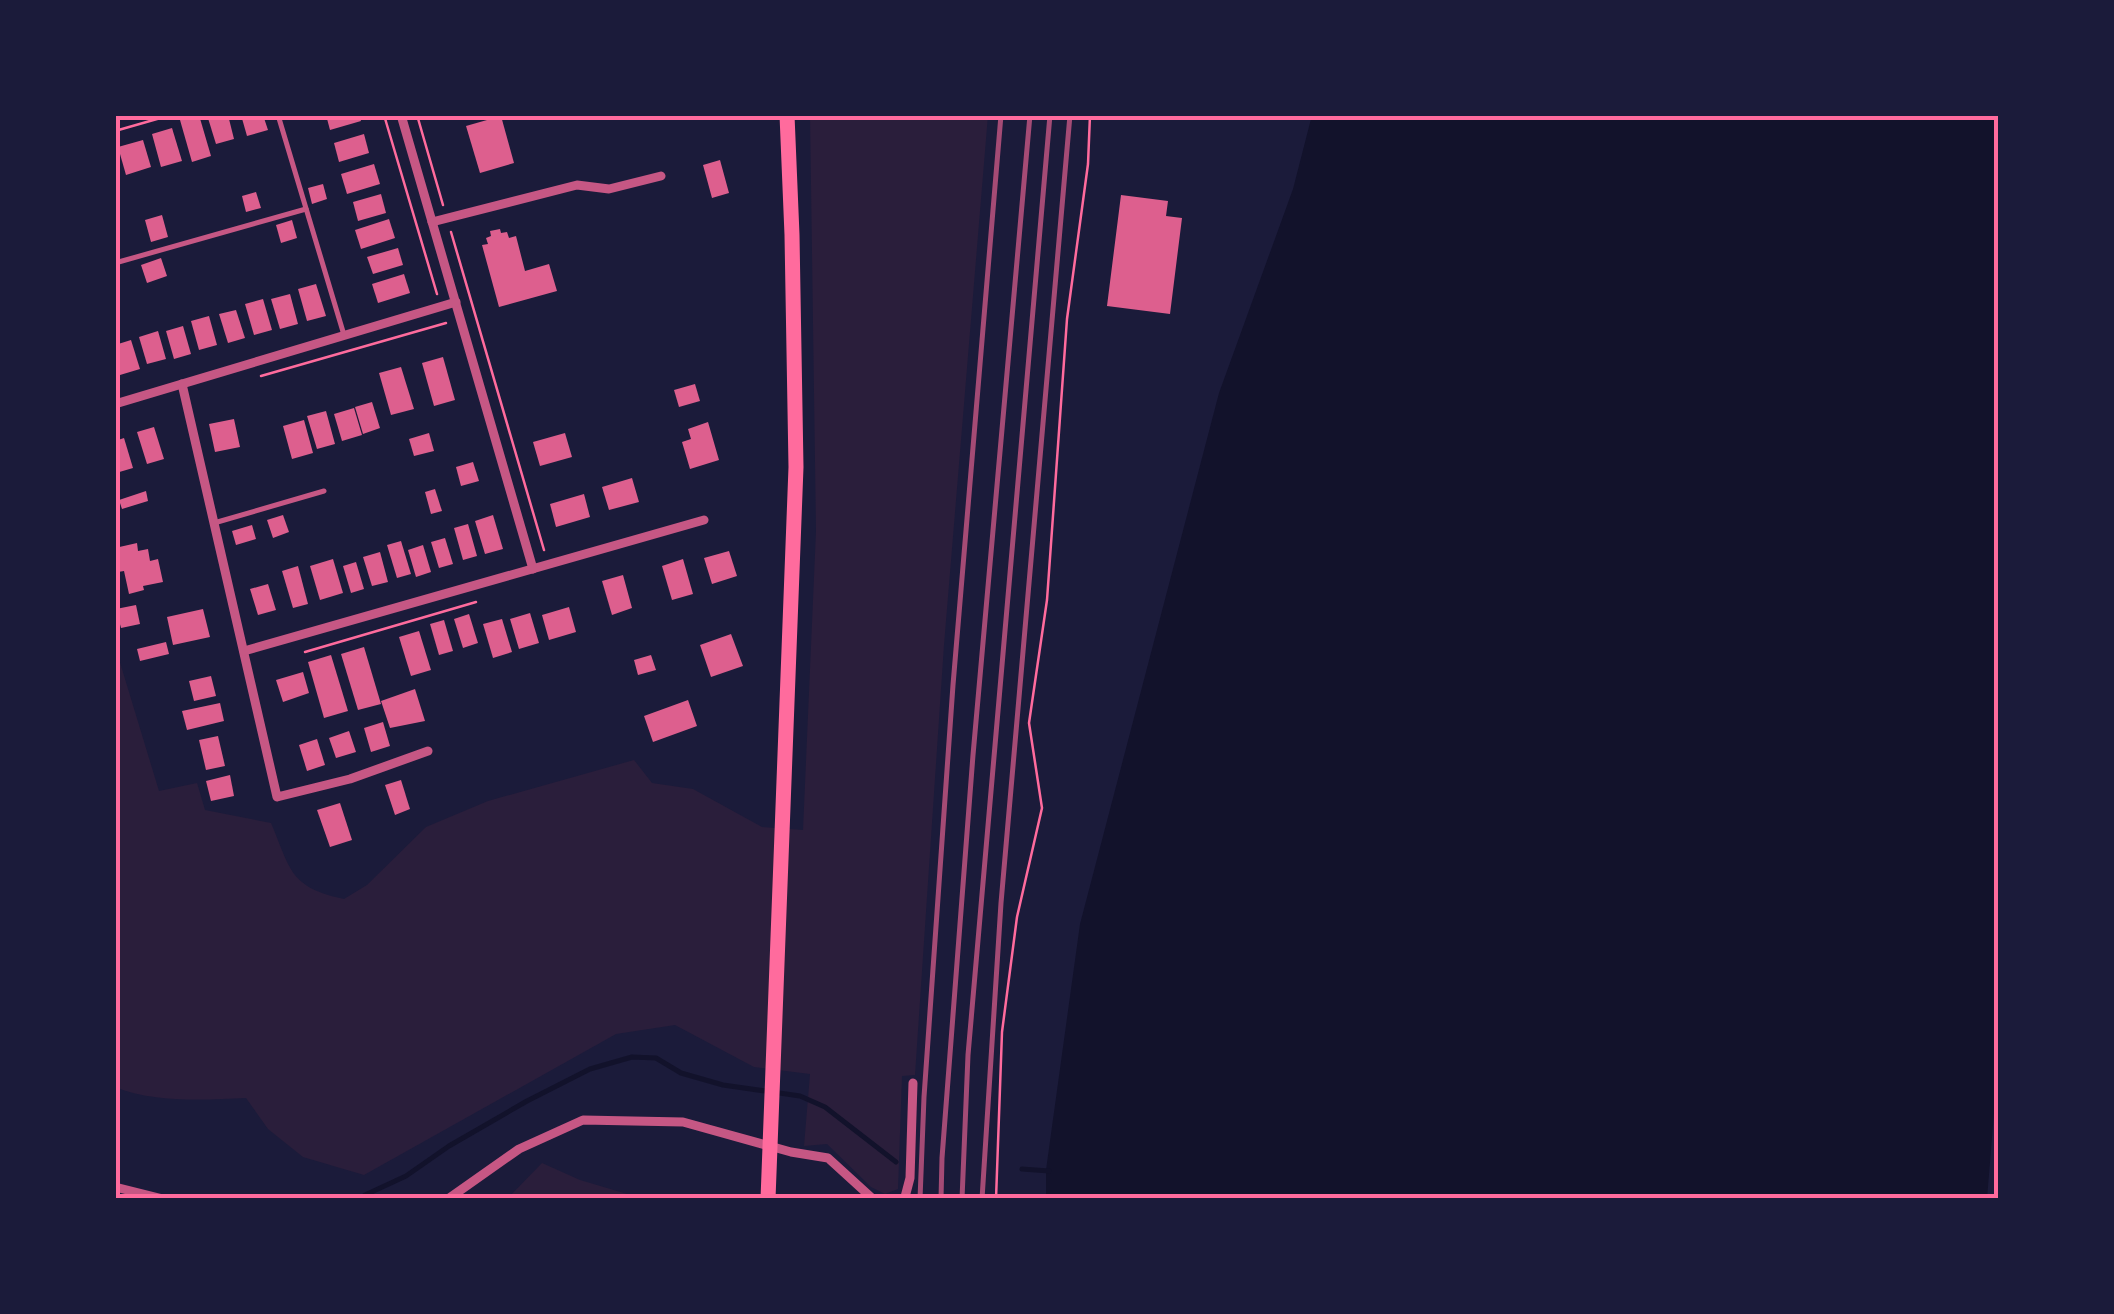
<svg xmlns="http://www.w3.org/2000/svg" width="2114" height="1314" font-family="'Times New Roman',serif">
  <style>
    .green { fill: #2a1e3b }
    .water { fill: #12122b }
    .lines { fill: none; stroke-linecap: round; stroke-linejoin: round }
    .stream { stroke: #12122b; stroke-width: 5 }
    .building { fill: #dd5f8e }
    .path { stroke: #ff6b9d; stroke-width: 2.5 }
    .service { stroke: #c65784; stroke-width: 5 }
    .minor { stroke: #c65784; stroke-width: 9 }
    .trunk { stroke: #ff6b9d; stroke-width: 15 }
    .rail { stroke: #a44b75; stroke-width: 5 }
    .neatline { fill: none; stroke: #ff6b9d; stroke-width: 4 }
  </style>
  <rect width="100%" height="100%" fill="#1b1b3a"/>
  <g class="green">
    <path d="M810 115H988L944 645 915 1075 902 1076 898 1189 885 1194 871 1187 827 1144 804 1146 810 1074 754 1067 675 1025 616 1034 364 1175 303 1157 268 1129 246 1098C204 1100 154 1103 115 1087V646L159 791 197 783 205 810 271 823C291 870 289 887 344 899L367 885 426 827 488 801 634 760 652 783 693 789 762 827 803 830 816 531Z"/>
    <path d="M542 1163 580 1180 644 1199H507Z"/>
  </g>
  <path class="water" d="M1312 115H1999V1051L1987 1199H1046V1170L1080 924 1219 393 1293 189Z"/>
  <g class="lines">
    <g class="stream">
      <path d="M1022 1169 1049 1171"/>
      <path d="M365 1195 406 1176 449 1146 527 1101 590 1069 632 1057 656 1058 681 1073 723 1085 800 1096 825 1107 896 1162"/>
    </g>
  </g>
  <g class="building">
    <path d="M199 115 211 156 192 162 180 120Z"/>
    <path d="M207 115H228L234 139 216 144Z"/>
    <path d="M241 115H263L268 130 247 136Z"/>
    <path d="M326 115H359L361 121 330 130Z"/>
    <path d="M501 116 514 163 480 173 466 126Z"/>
    <path d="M172 128 182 161 161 167 152 134Z"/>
    <path d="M364 134 369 153 339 162 334 143Z"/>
    <path d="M143 140 151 167 126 175 118 147Z"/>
    <path d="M720 160 729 193 712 198 703 165Z"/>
    <path d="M374 164 380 184 347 194 341 174Z"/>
    <path d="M323 184 327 199 312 204 308 188Z"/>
    <path d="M256 192 261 208 246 212 242 196Z"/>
    <path d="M381 194 386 213 358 221 353 202Z"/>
    <path d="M1121 195 1168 201 1166 216 1182 218 1170 314 1107 306Z"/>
    <path d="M162 215 168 237 151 242 145 220Z"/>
    <path d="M389 219 395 238 361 249 355 230Z"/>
    <path d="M292 220 297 238 281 243 276 225Z"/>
    <path d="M500 229 501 233 507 232 509 238 516 236 525 271 549 264 557 291 499 307 482 245 488 244 486 238 491 236 490 231Z"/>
    <path d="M398 248 403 265 373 274 367 257Z"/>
    <path d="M161 258 167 276 147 283 141 265Z"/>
    <path d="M404 274 410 293 378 303 372 284Z"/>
    <path d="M316 284 326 316 307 321 298 289Z"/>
    <path d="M290 294 298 324 280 329 271 299Z"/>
    <path d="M263 299 272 330 254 335 245 304Z"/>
    <path d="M236 310 245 338 228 343 219 314Z"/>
    <path d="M209 316 217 345 199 350 191 321Z"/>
    <path d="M183 326 191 354 174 359 166 331Z"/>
    <path d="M158 331 166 359 147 364 139 337Z"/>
    <path d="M131 340 140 369 120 375 115 345Z"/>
    <path d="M443 357 455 400 434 406 422 363Z"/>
    <path d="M401 367 414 409 391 415 379 373Z"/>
    <path d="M695 384 700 401 679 407 674 390Z"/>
    <path d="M372 402 380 428 363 434 355 407Z"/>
    <path d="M354 408 362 435 342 441 334 414Z"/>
    <path d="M326 411 335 444 317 449 307 416Z"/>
    <path d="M234 419 240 447 215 452 209 424Z"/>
    <path d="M304 420 313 453 292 459 283 426Z"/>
    <path d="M708 422 719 460 690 469 682 442 691 439 688 429Z"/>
    <path d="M154 427 164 459 147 464 137 432Z"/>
    <path d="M429 433 434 451 414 456 409 439Z"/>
    <path d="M565 433 572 457 540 466 533 442Z"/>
    <path d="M124 438 133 468 116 473 115 441Z"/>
    <path d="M473 462 479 481 461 486 456 467Z"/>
    <path d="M632 478 639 502 609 510 602 487Z"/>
    <path d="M435 489 442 511 431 514 425 492Z"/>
    <path d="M146 491 148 501 122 509 119 500Z"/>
    <path d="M584 494 590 517 556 527 550 504Z"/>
    <path d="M283 515 289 532 273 538 267 520Z"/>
    <path d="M493 515 503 549 485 554 475 521Z"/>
    <path d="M468 524 477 556 463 560 454 528Z"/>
    <path d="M252 525 256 539 236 545 232 531Z"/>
    <path d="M445 538 453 564 439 568 431 542Z"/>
    <path d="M401 541 411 574 397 578 387 545Z"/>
    <path d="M137 543 138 551 148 549 150 561 158 559 163 582 143 586 144 590 129 594 124 571 118 572 115 548Z"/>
    <path d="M423 545 431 572 416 577 408 550Z"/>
    <path d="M729 551 737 576 712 584 704 558Z"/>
    <path d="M380 552 388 582 372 586 363 557Z"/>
    <path d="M333 559 343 593 320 600 310 566Z"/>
    <path d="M683 559 693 594 672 600 662 566Z"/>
    <path d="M356 562 364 589 351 593 343 566Z"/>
    <path d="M298 566 308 604 293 608 282 571Z"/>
    <path d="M623 575 632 608 612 615 602 581Z"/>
    <path d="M268 584 276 610 258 615 250 589Z"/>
    <path d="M136 605 140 624 121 628 116 609Z"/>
    <path d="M569 607 576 632 549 640 542 615Z"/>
    <path d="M203 609 210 637 173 645 167 617Z"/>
    <path d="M530 613 539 643 519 649 510 619Z"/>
    <path d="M469 614 478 643 463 648 454 619Z"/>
    <path d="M502 619 512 652 493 658 483 624Z"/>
    <path d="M444 620 453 651 439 655 430 624Z"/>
    <path d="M419 631 431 670 411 676 399 637Z"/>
    <path d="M731 634 743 666 711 677 700 645Z"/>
    <path d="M166 642 169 654 140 661 137 649Z"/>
    <path d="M364 647 381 704 358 710 341 654Z"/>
    <path d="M331 655 348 711 324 718 308 662Z"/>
    <path d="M651 655 656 670 638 675 634 660Z"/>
    <path d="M303 672 309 693 283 702 276 680Z"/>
    <path d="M211 676 216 696 194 701 189 681Z"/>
    <path d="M415 689 425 721 390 728 381 701Z"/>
    <path d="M688 700 697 726 653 742 644 716Z"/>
    <path d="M220 703 224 721 187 730 182 711Z"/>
    <path d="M383 722 390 746 371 752 364 728Z"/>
    <path d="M349 731 356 752 336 758 329 738Z"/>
    <path d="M218 736 225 766 206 770 199 740Z"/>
    <path d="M317 739 325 765 307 771 299 745Z"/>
    <path d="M230 775 234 796 211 801 206 781Z"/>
    <path d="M401 780 410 809 395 815 385 785Z"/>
    <path d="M340 803 352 840 330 847 317 810Z"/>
  </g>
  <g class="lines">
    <g class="path">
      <path d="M384 115 437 294"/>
      <path d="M417 115 443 205"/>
      <path d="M115 131 171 115"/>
      <path d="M451 232 544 550"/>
      <path d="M261 376 446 323"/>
      <path d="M305 652 476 602"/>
      <path d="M996 1199 1002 1032 1017 917 1042 808 1029 723 1047 600 1067 319 1088 164 1090 115"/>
    </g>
    <g class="service">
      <path d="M278 115 344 335"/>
      <path d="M115 263 306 209"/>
      <path d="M214 523 324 491"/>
    </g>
    <g class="minor">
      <path d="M401 115 533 569"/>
      <path d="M432 222 577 185 609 189 661 176"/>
      <path d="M182 384 277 797 350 779 428 751"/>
      <path d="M115 404 456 302"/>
      <path d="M244 651 704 520"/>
      <path d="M115 1187 163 1199"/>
      <path d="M448 1199 519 1149 583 1120 683 1122 791 1152 828 1158 873 1199"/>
      <path d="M901 1199 905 1197 910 1178 913 1083"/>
    </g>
    <path class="trunk" d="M768 1199 796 467 792 235 787 115"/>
    <g class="rail">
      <path d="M920 1199 924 1097 953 685 1001 115"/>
      <path d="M941 1199 942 1158 973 755 1030 115"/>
      <path d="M962 1199 968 1055 1050 115"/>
      <path d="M982 1199 1001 903 1070 115"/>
    </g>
  </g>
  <rect width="2114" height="1314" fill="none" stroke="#1b1b3a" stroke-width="235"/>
  <rect x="118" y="118" width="1878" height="1078" class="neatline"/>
</svg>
